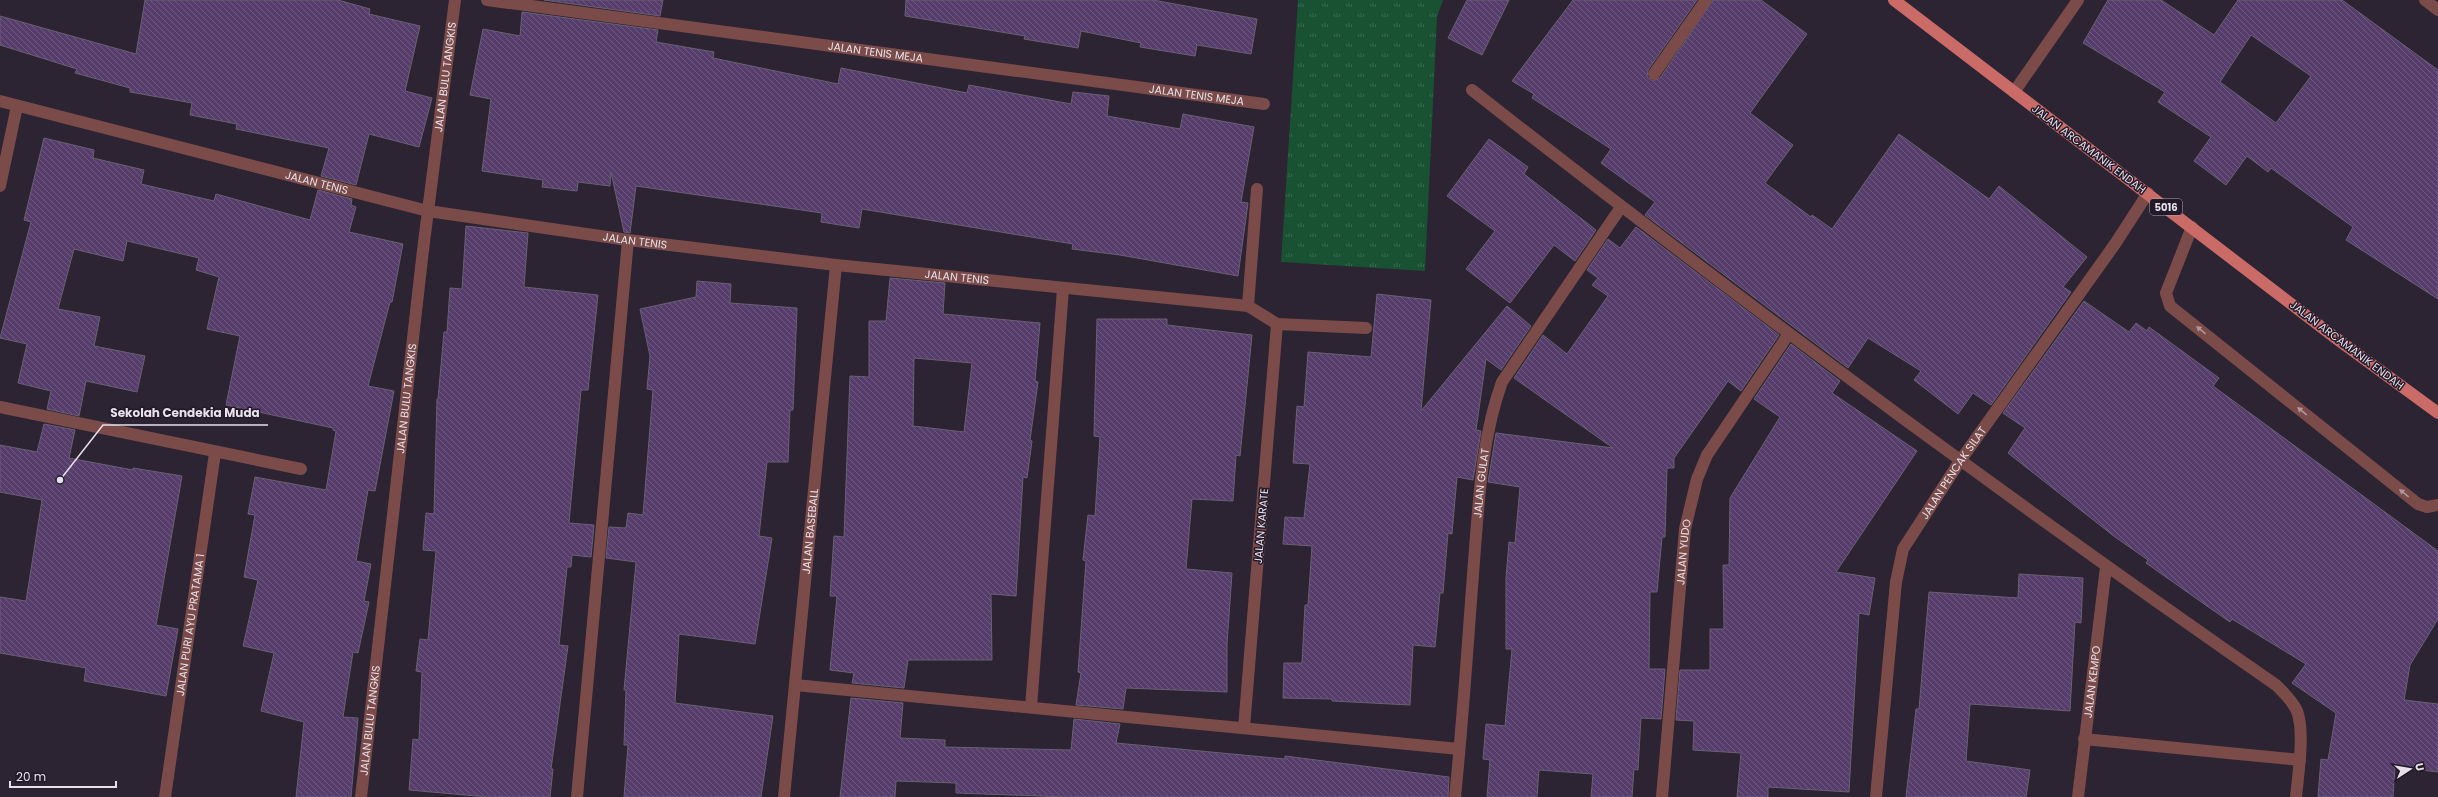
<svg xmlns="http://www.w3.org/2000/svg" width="2438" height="797" font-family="Poppins,sans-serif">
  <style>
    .park { fill: url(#park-tufts) }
    .building { fill: url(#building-back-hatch); stroke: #6a6073; fill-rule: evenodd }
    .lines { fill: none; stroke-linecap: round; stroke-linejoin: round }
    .lane { stroke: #7a4b48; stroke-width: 12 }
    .street { stroke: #7a4b48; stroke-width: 12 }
    .primary { stroke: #cb6b68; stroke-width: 12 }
    .oneway { fill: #b0969a }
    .labels { text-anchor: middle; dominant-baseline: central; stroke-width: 3; stroke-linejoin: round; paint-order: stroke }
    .shield { fill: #221929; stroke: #aca5b2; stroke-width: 1 }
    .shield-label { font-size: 10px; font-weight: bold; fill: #e7e1ec }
    .street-label { font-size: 11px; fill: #e7e1ec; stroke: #221929 }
    .leader { fill: none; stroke: #e7e1ec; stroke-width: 1.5 }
    .callout-dot { fill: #e7e1ec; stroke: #221929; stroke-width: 1.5 }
    .callout-label { font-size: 12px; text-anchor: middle; font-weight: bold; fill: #e7e1ec; stroke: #221929; stroke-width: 3; stroke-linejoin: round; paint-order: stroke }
  </style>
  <defs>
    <pattern id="park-tufts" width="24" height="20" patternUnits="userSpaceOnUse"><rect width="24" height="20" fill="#195133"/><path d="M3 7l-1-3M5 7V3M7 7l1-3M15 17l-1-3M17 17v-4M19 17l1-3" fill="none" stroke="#3a6a51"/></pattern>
    <pattern id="building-back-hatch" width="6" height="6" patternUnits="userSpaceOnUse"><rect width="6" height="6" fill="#563d6c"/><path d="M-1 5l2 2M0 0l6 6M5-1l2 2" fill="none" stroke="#6e5981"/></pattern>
  </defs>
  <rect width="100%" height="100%" fill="#2c2333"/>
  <path class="park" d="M1298 0H1443L1437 17 1425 271 1281 262Z"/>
  <g class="building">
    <path d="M145 0H338L370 9 369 14 420 26 405 91 432 98 419 147 369 134 356 185 321 176 329 148 236 129 237 124 190 115 192 103 130 92V88L75 73 77 69 0 45V16L136 54Z"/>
    <path d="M544 0H663L660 16Z"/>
    <path d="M906 0H1153L1257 19 1251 54 1197 45 1195 56 1140 47 1141 43 1081 31 1078 48 1024 39 1025 36 905 16Z"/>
    <path d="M1467 0H1509L1482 55 1448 38Z"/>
    <path d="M1573 0H1697L1648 70 1647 77 1653 81 1660 78 1713 0H1761L1807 34 1750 113 1793 145 1765 183 1811 217 1812 215 1832 229 1899 134 1989 199 1999 186 2087 257 2063 287 2071 292 1991 405 1973 393 1958 414 1914 380 1921 371 1868 338 1848 368 1645 215 1655 202 1601 163 1611 149 1532 98 1534 94 1512 81Z"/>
    <path d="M2108 0H2161L2214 35 2238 0H2342L2438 70V299L2346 240 2353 227 2271 168 2268 172 2247 156 2226 185 2194 161 2211 137 2158 102 2165 92 2083 43ZM2251 35 2311 76 2276 123 2220 82Z"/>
    <path d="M522 12 658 30 656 42 714 52 713 58 838 84 841 68 967 93 969 85 1071 104 1073 92 1109 96 1107 116 1180 129 1183 114 1254 127 1241 202 1248 203 1238 276 1120 255 1072 249 1073 244 862 209 859 228 821 222 822 213 636 186 630 233 624 232 611 172 610 186 578 182 577 191 542 187 543 180 482 171 491 99 470 95 483 29 520 36Z"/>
    <path d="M44 138 94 150 93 158 144 170 141 184 214 201 216 194 310 220 318 190 352 199 351 205 356 207 349 232 403 244 392 302H390L368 386 394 391 375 491 368 490 356 561 371 564 364 601 369 602 358 653 353 652 343 717 358 718 351 797H296L304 722 261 711 274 653 243 646 258 580 244 577 255 515 248 514 255 477 326 490 336 431 333 430V428L226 405 240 336 207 329 219 277 196 270 199 258 127 241 123 261 74 249 58 309 100 317 94 346 145 356 137 392 86 381 79 416 47 409 51 391 18 383 27 344 0 338 31 222 24 220Z"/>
    <path d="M1489 139 1528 167 1524 174 1596 230 1575 261 1554 245 1510 303 1466 269 1495 231 1447 196Z"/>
    <path d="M466 226 528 233 524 287 598 295 588 390H581L569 523 594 525 591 557 572 555 571 567H567L559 645 568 646 551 769H553L550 797H487L409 790 413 739 419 740 422 672 416 671 420 639 428 640 436 551 423 550 426 513 434 514 437 399H438L444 332H447L450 288 462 289Z"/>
    <path d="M1636 227 1779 335 1741 391 1728 381 1674 458V468H1667L1665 537H1662L1657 592H1650L1649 669H1665L1661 719 1641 718 1638 770 1634 769 1632 797H1591L1593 774 1539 770 1537 797H1487L1490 760 1483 759 1486 724 1505 726 1512 649H1506V578L1509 542 1515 543 1520 487 1488 482 1496 433 1613 448 1514 378 1543 335 1567 354 1608 296 1592 285 1598 278 1587 270 1608 239 1620 248Z"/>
    <path d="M890 278 945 283 943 314 1040 323 1035 381 1038 382 1030 440 1032 441 1027 478 1023 477 1016 596 991 594 992 660H908L904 688 852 683 854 673 830 670 837 596H830L834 536 844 537 850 376 869 377V321H886ZM914 358 972 363 964 432 913 426Z"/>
    <path d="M697 281 731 284 730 303 797 308 793 410H790L788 462H767L759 536 772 538 755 644 679 634 675 703 773 716 761 797H624L628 745H624L626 690H624L636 562 606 558 609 527 626 528 628 513 643 515 653 390 647 389 650 356 640 309 696 297Z"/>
    <path d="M1377 294 1431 300 1421 411 1507 306 1531 326 1501 370 1486 359 1476 430 1481 431 1473 480 1457 477 1452 534 1448 533 1443 593H1440L1435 647 1413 645 1410 705 1332 701V699L1283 698 1284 663H1302L1305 605H1308L1312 546 1283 544 1285 517 1304 518 1310 464 1293 463 1297 406 1304 407 1308 352 1371 357Z"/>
    <path d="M2084 301 2129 332 2136 323 2147 331 2149 327 2219 378 2213 386 2438 551V619L2410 665 2404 700 2438 704V772L2395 767 2393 797H2318L2321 759 2328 760 2336 713 2292 683 2306 664 2232 619 2230 622 2207 606 2146 563 2148 560 2115 537 2008 453 2025 428 2003 413Z"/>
    <path d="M1097 319H1167V325L1252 335 1240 456 1236 455 1233 501 1192 499 1186 569 1232 573 1227 644V692L1126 688 1123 709 1076 705 1081 673 1078 672 1086 561 1083 560 1088 515 1095 516 1100 437 1094 436Z"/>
    <path d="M1791 344 1840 381 1832 393 1917 451 1836 572 1875 578 1869 615 1859 613 1849 792 1768 787V797H1737L1741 753 1693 750 1694 721 1676 720 1680 670H1710V629H1724L1723 565H1729L1730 498 1780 417 1754 399Z"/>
    <path d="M44 424 75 430 69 458 133 470V468L182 476 156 625 178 629 166 696 84 681 86 668 0 653V597L26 601 42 500 0 492V445L37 452Z"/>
    <path d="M2019 574 2083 578 2081 623 2075 622 2070 711 1970 704 1966 761 2030 770 2026 797H1906L1916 709H1919L1929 592 2018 598Z"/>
    <path d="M851 698 903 703 900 738 945 740V747L1071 750 1074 719 1120 724 1116 743 1285 759V756L1449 777 1448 797H1067L956 793V783L896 781 895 797H840Z"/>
  </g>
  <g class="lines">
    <g class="lane">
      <path d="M1654 74 1706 0"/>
      <path d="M2192 227 2166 293 2170 306 2418 504 2427 507 2438 505"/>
      <path d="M1248 306 1257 189"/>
      <path d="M1277 324 1366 328"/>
    </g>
    <g class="street">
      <path id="s1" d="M487 0 1264 104"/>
      <path d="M2425 0 2438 10"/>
      <path d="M1472 90C1734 296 2002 495 2276 685 2284 693 2292 700 2297 711 2305 732 2298 775 2296 797"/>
      <path d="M2014 92 2078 0"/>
      <path id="s2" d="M0 101 428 211 628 240 836 265 1248 306 1277 324 1244 728"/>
      <path d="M0 186 17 106"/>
      <path d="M0 407 301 469"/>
      <path d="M795 685 1459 749"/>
      <path d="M1031 707 1063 289"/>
      <path d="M2084 739 2300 760"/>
      <path id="s3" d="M165 797 215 453"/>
      <path id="s4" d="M361 797 423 250 455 0"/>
      <path d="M577 797 628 240"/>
      <path id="s5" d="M784 797 836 265"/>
      <path id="s6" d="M1455 797C1463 719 1468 640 1474 561 1479 501 1481 440 1502 382L1621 207"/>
      <path id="s7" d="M1662 797 1685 529 1697 479 1707 455 1788 335"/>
      <path id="s8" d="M1876 797 1896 582 1903 549 1960 461 2115 244 2148 193"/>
      <path id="s9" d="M2078 797 2106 567"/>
    </g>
    <path class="primary" d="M1894 0 2337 339 2438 413"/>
  </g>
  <defs><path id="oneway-solid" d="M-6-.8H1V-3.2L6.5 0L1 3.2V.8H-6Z"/></defs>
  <g class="oneway">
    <use href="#oneway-solid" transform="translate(2201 330) rotate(-141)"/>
    <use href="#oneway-solid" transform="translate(2302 411) rotate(-141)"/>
    <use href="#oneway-solid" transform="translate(2404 493) rotate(-141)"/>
  </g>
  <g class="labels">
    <rect class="shield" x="2150" y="199" width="32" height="16" rx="3"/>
    <g class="shield-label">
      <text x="2166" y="207">5016</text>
    </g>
    <g class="street-label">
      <text stroke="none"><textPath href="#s1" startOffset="392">JALAN TENIS MEJA</textPath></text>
      <text stroke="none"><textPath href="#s4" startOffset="725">JALAN BULU TANGKIS</textPath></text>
      <text stroke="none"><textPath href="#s1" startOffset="716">JALAN TENIS MEJA</textPath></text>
      <text transform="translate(2089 149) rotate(37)">JALAN ARCAMANIK ENDAH</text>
      <text stroke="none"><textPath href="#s2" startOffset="327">JALAN TENIS</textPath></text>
      <text stroke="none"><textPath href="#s2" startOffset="651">JALAN TENIS</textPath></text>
      <text stroke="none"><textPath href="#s2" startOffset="975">JALAN TENIS</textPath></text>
      <text transform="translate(2347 345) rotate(37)">JALAN ARCAMANIK ENDAH</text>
      <text stroke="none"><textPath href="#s4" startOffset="401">JALAN BULU TANGKIS</textPath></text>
      <text stroke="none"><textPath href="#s8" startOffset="341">JALAN PENCAK SILAT</textPath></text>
      <text stroke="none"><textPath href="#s6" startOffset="315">JALAN GULAT</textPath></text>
      <text transform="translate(1261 526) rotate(-85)">JALAN KARATE</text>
      <text stroke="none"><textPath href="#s5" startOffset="267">JALAN BASEBALL</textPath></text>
      <text stroke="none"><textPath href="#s7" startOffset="246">JALAN YUDO</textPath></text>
      <text stroke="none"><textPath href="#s3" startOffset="174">JALAN PURI AYU PRATAMA 1</textPath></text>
      <text stroke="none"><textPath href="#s9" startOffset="116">JALAN KEMPO</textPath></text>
      <text stroke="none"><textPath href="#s4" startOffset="77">JALAN BULU TANGKIS</textPath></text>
    </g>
  </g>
  <path class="leader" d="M60 480L103 425H268"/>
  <circle class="callout-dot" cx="60" cy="480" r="4"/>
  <g class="callout-label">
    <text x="185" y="417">Sekolah Cendekia Muda</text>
  </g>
  <g transform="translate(2410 769) rotate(78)" stroke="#221929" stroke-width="3" paint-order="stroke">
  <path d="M0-3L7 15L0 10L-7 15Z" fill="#e7e1ec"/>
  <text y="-6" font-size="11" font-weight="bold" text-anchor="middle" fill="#e7e1ec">U</text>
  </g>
  <path d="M10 781v6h106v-6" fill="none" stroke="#e7e1ec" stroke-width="2"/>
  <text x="16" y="781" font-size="12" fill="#e7e1ec" stroke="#221929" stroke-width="3" paint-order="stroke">20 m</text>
</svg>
